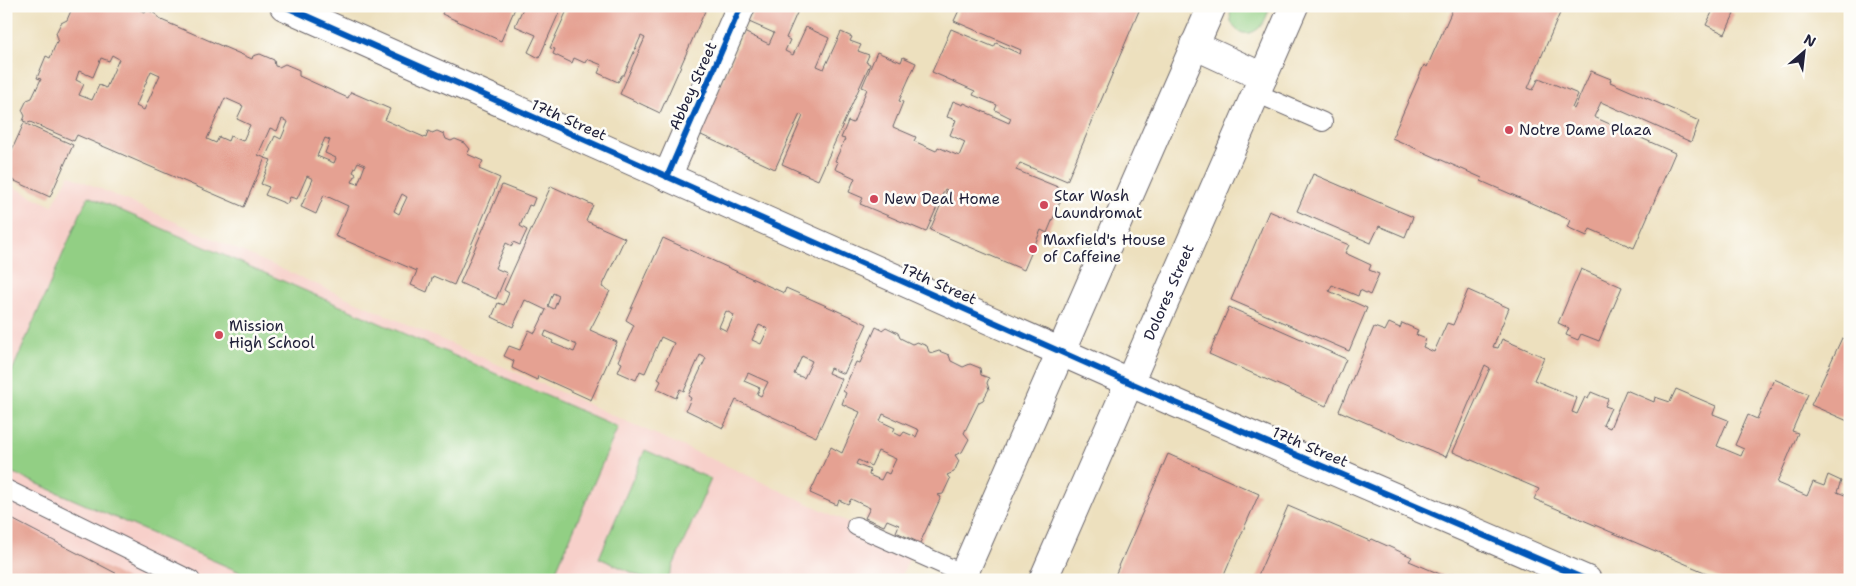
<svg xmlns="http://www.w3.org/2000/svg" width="1856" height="586" font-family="'Shantell Sans',sans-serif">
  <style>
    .built { fill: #f7d0ca }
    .green { fill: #92cf84; stroke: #5a7860 }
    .building { fill: #e5a192; fill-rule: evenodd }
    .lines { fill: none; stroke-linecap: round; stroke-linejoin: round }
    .lane-casing { stroke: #696469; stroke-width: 20 }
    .street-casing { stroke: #696469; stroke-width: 30 }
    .secondary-casing { stroke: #696469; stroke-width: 30 }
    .lane { stroke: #fff; stroke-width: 18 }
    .street { stroke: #fff; stroke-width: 28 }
    .secondary { stroke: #fff; stroke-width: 28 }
    .cycleway-casing { stroke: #fdfcf7; stroke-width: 9 }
    .cycleway { stroke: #0057b8; stroke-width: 6 }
    .poi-dot { fill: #d1495b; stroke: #fdfcf7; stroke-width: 2 }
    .labels { text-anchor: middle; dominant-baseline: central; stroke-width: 5; stroke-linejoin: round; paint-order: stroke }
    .street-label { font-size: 15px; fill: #22223b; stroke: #fdfcf7 }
    .poi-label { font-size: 15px; fill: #22223b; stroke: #fdfcf7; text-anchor: start }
  </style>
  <rect width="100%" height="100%" fill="#fdfcf7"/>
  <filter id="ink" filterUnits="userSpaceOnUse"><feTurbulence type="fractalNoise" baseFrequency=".02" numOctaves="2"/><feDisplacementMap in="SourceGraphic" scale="10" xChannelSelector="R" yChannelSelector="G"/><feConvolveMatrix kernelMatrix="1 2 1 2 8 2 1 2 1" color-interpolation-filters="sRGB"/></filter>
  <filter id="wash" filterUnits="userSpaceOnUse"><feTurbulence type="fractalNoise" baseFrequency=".0096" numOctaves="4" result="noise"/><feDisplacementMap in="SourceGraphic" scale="20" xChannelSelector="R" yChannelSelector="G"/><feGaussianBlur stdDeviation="1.12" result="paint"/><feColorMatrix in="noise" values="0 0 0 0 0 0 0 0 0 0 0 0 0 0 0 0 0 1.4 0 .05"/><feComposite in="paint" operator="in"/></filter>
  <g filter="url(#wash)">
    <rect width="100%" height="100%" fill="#ede0be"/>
    <path class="built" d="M69 175 723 464 904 548 912 552 900 580H6V183L52 206Z"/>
    <g class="green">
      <path d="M1232 6H1270C1268 13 1265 22 1260 27 1244 43 1224 26 1232 6Z"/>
      <path d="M88 196 618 427 552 580H258L6 470V385Z"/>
      <path d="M645 450 711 479 667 580H649L599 558Z"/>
    </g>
    <g id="blocks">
      <g class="building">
        <path d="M73 6H133L144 12 148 10 157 15 159 19 252 59 253 56 260 54 274 60 275 66 279 67 285 64 299 70V76L348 98 351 92 390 109 385 120 426 138 428 131 432 133 437 131 444 134 446 139 451 141 455 139 465 143 470 149 467 154 483 161 479 169 500 178 454 285 433 276 427 292 411 285 417 271 335 236 348 206 324 195 316 214 301 207 313 179 307 176 297 199 290 197 287 204 265 195 269 187 261 184 271 160 265 158 275 136 281 139 288 122 282 119 277 131 270 128 258 155 265 158 244 207 77 135 74 141 30 122 29 123 23 121 25 116 22 110 27 100 32 98 41 79 37 78 46 56 50 58 58 39 56 33 61 23 67 20ZM112 55 119 59 106 88 99 85 92 100 79 95 84 84 76 80 79 71 93 77 101 58 109 61ZM151 71 160 75 144 110 136 106ZM225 98 243 106 237 119 250 125 243 141 230 136 228 141 219 137 216 143 207 139ZM325 138 330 140 325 153 336 158 334 163 317 156ZM358 162 365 165 358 184 352 182 356 174 353 172ZM402 194 407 197 399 214 394 211Z"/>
        <path d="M445 6H516L501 41 442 14Z"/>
        <path d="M524 6H562L539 58 528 52 536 35 515 26Z"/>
        <path d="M569 6H694L705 11 660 113 620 94 645 38 641 36 624 75H622L618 82 598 73 602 65 587 59 585 63 574 58 572 63 553 54 555 49 550 48Z"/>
        <path d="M756 6H800L786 38 790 40 785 51 793 55 806 27 829 38 817 66 824 69 841 32 852 37 850 41 861 45 858 51 869 55 866 62 870 64 818 180 782 164 803 116 800 114 775 169 699 134 744 32 769 44 774 33 749 22Z"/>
        <path d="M961 6H1141L1067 181 1053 175V177L1020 163 1016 170 1065 190 1047 233 1041 230 1024 270 930 230 947 190 945 189 926 232 860 204 863 198 849 192 855 178 835 169 838 162 835 161 845 139 841 138 848 121 853 123 867 89 862 87 877 52 901 62 903 57 916 63 899 101 903 102 893 127 916 137 914 141 936 151 938 147 959 156 965 142 950 135 956 120 947 117 953 101 963 105 964 103 1009 123 1011 118 995 110 997 105 973 95 975 91 932 72 951 29 994 47 996 43 1020 54 1021 50 954 21Z"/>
        <path d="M1454 6H1563L1528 88 1533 90 1539 78 1578 94 1572 108 1574 109 1591 71 1611 79 1610 82 1699 121 1691 142 1601 102 1594 117 1675 153 1634 248 1590 229 1587 236 1567 227 1570 220 1481 181 1482 178 1392 138 1424 65 1427 67Z"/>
        <path d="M1715 6 1734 14 1725 34 1706 25Z"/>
        <path d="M24 123 73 145 50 197 6 177V163Z"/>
        <path d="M1313 174 1413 217 1405 237 1379 226 1371 243 1297 211Z"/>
        <path d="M502 185 535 198 532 206 529 205 520 226 527 230 520 245 513 242 512 246 506 243 495 268 507 273 496 299 460 283Z"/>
        <path d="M551 186 593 205 586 221 625 238 602 287 610 291 590 330 617 342 591 400 538 376 537 380 512 368 514 361 504 356 509 346 520 350 529 330 535 333 546 310 525 300 513 327 492 317 498 303 504 305 509 293 504 290ZM553 293 559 296 554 309 548 306ZM546 331 577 345 574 352 552 343 553 341 544 336Z"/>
        <path d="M1269 211 1349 245 1345 253 1371 265 1369 270 1379 274 1370 295 1360 290 1358 296 1332 285 1329 291 1367 308 1349 351 1231 300Z"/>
        <path d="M663 238 784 293 786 288 867 324 844 374 830 368 828 373 842 379 816 437 736 400 723 428 686 410 691 398 688 396 706 358 700 355 684 391 680 389 676 398 657 389 661 381 658 379 674 343 661 337 645 373 640 371 636 380 618 372 622 363 618 361 634 325 626 320ZM726 311 734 315 727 331 719 327ZM759 325 768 329 761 344 752 340ZM802 356 812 361 804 378 794 374ZM748 373 768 382 761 396 757 394 760 388 744 381Z"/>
        <path d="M1581 269 1622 287 1599 341 1581 334 1578 340 1566 335 1569 328 1558 323Z"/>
        <path d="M1468 290 1509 308 1493 347 1498 348 1502 339 1544 357 1534 380 1577 398 1572 412 1577 414 1585 397 1588 399 1591 392 1608 399 1605 406 1611 408 1603 425 1610 428 1626 390 1654 402 1655 397 1670 402 1676 389 1716 406 1713 414 1728 420 1717 446 1741 456 1744 449 1735 445 1748 415 1757 419 1774 379 1808 394 1792 431 1798 433 1777 483 1807 496 1813 482 1824 486 1828 475 1841 481 1837 492 1850 497V580H1723L1534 499 1539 489 1453 452 1490 368 1485 365 1446 457 1339 411 1374 327 1385 331 1389 323 1400 328 1402 323 1418 330 1416 335 1426 339 1423 347 1434 352 1447 323 1453 325Z"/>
        <path d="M1229 307 1346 359 1326 406 1209 354Z"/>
        <path d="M876 327 882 330 886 327 898 333 900 338 912 344 917 342 927 346 929 352 933 353 939 351 949 355 951 361 963 367 970 364 980 368 981 375 989 378 987 383 989 389 983 400 979 402 964 433 969 439 962 452 955 455 959 461 954 472 947 475 950 479 943 494 937 495 941 497 920 543 896 532 899 525 887 520 884 526 865 518 870 508 851 499 848 504 839 500 837 505 810 493 831 447 842 453 860 412 842 404 846 393 843 391 856 362 860 363ZM883 414 919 430 916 437 904 432 901 436 893 432 895 428 880 421ZM878 451 896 459 889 474 885 472 881 480 869 475 870 470 856 464 858 460 871 466Z"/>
        <path d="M1842 338 1850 341V422L1811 405Z"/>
        <path d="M1168 454 1259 494 1242 533 1222 580H1113Z"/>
        <path d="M1288 506 1370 541 1372 539 1412 557 1409 561 1447 577 1449 574 1462 580H1256Z"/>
        <path d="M6 516 129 580H6Z"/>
      </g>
    </g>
  </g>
  <g filter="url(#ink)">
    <use href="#blocks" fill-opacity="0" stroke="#696469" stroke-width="1"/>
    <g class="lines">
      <defs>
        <g id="lane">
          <path d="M1256 93 1323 122"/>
          <path d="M6 489 191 580"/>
          <path d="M856 526 964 574"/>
        </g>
        <path id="street" d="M667 177 741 6"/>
        <g id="secondary">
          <path d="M284 6 1169 400 1587 580"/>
          <path d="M1194 45 1263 77"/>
          <path d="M961 580 1212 6"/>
          <path id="s1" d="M1043 580 1294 6"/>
        </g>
      </defs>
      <use href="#lane" class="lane-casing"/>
      <use href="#street" class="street-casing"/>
      <use href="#secondary" class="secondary-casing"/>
      <use href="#lane" class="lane"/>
      <use href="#street" class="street"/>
      <use href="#secondary" class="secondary"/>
      <defs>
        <g id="cycleway">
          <path d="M284 6 1169 400 1587 580"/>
          <path d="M667 177 741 6"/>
        </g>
      </defs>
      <use href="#cycleway" class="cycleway-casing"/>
      <use href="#cycleway" class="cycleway"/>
    </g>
  </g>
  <g class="poi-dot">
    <circle cx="1509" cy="130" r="5"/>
    <circle cx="874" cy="199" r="5"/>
    <circle cx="1044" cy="205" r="5"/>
    <circle cx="1033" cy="249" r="5"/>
    <circle cx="219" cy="335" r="5"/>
  </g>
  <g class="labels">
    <g class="street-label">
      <text transform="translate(693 86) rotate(-66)">Abbey Street</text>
      <text transform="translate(569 120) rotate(24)">17th Street</text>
      <text transform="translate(939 284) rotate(24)">17th Street</text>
      <text stroke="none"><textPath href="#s1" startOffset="314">Dolores Street</textPath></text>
      <text transform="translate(1310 447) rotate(23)">17th Street</text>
    </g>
    <g class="poi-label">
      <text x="1519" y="130">Notre Dame Plaza</text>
      <text x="1054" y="196">Star Wash<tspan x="1054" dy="17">Laundromat</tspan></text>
      <text x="884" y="199">New Deal Home</text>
      <text x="1043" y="240">Maxfield's House<tspan x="1043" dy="17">of Caffeine</tspan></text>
      <text x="229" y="326">Mission<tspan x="229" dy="17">High School</tspan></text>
    </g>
  </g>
  <rect width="1856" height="586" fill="none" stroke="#fdfcf7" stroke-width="25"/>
  <g transform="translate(1804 52) rotate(28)" stroke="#fdfcf7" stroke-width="4" paint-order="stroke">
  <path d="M0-4L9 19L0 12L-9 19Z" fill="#22223b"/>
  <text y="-8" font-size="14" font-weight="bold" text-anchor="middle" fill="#22223b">N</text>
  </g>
</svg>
